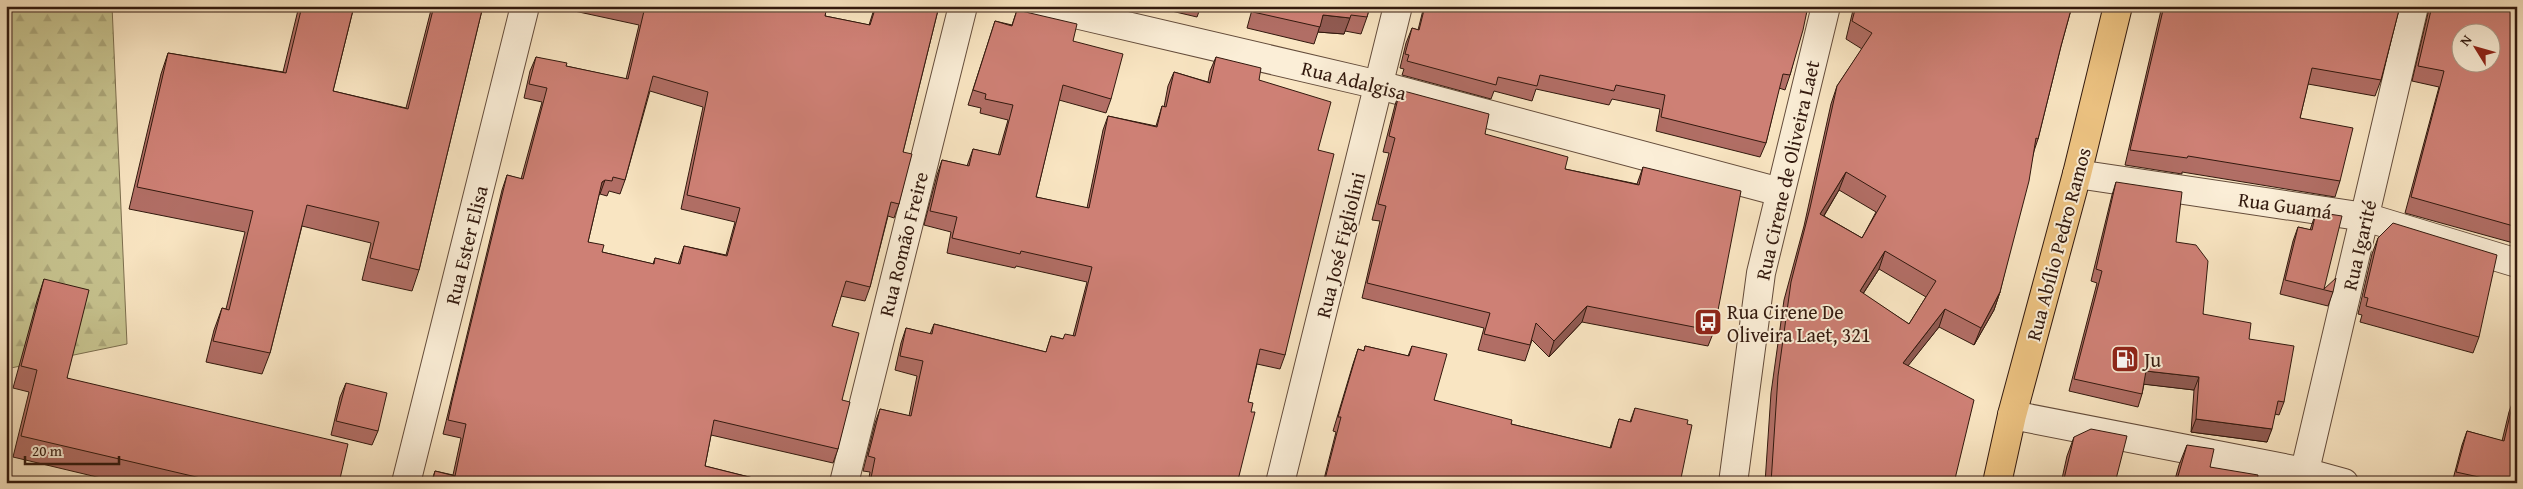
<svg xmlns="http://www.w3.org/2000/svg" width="2523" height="489" font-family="'Gentium Book Plus',serif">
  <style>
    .forest { fill: url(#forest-firs); stroke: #7c6e4e }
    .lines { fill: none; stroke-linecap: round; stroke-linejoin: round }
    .street-casing { stroke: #644c3b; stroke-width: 30 }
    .primary-casing { stroke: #32190e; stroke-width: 30 }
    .street { stroke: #fbeed7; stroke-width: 28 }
    .primary { stroke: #ecc281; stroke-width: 28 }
    .wall { fill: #b16e65; stroke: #32190e; fill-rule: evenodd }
    .shaded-wall { fill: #905a52; stroke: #32190e }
    .building { fill: #ce8075; stroke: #32190e; fill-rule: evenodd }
    .labels { text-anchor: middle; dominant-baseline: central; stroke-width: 4; stroke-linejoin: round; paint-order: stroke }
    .street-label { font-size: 20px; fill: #32190e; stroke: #fbeed7 }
    .poi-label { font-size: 20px; fill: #32190e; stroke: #fbeed7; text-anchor: start }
  </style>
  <defs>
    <pattern id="forest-firs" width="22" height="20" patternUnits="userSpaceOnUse" patternTransform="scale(1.25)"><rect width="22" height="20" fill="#c6c28e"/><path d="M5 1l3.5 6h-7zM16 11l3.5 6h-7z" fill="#aba679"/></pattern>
  </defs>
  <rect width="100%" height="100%" fill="#f9e5c2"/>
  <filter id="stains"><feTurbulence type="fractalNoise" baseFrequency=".004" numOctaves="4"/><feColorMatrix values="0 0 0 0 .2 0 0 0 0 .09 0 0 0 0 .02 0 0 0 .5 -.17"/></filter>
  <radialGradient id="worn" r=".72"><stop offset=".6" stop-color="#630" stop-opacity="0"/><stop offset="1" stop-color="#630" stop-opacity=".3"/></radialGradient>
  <path class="forest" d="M6 6H112L127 344 6 369Z"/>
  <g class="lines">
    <defs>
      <g id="street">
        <path d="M1041 6 1379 85 1780 192"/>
        <path d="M2077 174 2365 217 2517 263"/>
        <path d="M2012 415 2304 472 2344 483"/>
        <path d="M406 483 525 6"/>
        <path d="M844 483 963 6"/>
        <path d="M1280 483 1398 6"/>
        <path d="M1733 483 1761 273 1826 6"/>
        <path d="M2302 483 2414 6"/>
      </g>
      <path id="primary" d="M1997 483 2012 415 2077 174 2118 6"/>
    </defs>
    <use href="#street" class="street-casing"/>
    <use href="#primary" class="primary-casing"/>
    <use href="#street" class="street"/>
    <use href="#primary" class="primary"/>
  </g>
  <g class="wall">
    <path d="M299 6H354L333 91 406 108 432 6H483L419 270 412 291 362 280 371 243 302 226 270 353 262 374 206 362 214 330 222 308 226 309 245 232 129 209 161 74 168 53 283 72Z"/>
    <path d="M565 6H827L825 16 869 25 875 6H939L903 152 899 204 894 218 888 216 870 287 865 301 841 296 832 326 842 400 838 449 833 463 711 435 705 466 773 483H431L435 471 453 475 461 438 443 434 502 190 507 175 521 179 542 102 524 98 530 71 536 57 566 66 626 79 639 25 565 9ZM650 91 703 107 681 209 735 222 726 255 684 246 678 264 655 258 653 264 602 252 588 242 599 195 600 194 607 196 609 191 620 194 625 180Z"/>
    <path d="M1150 6H1201L1197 17Z"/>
    <path d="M1253 6H1370L1367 17 1361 34 1345 31 1344 34 1318 32 1314 44 1247 28Z"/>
    <path d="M1424 6H1808L1790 75 1785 90 1779 88 1766 143 1760 157 1656 131 1660 109 1612 99 1609 105 1536 89 1532 101 1494 91 1491 99 1402 75 1404 69 1400 68 1406 43 1412 28 1418 30Z"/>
    <path d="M1854 6H2072L2061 46 2038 139 2034 151 2000 292 1994 310 1974 345 1939 327 1908 365 1954 483H1765L1771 393 1784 300 1804 226 1831 104 1837 86 1862 49 1846 39ZM1839 190 1876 212 1862 238 1824 216ZM1879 269 1926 297 1909 324 1863 294Z"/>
    <path d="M2162 6H2400L2381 80 2375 96 2308 84 2300 118 2340 181 2335 197 2182 172V174L2125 165Z"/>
    <path d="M2429 6H2517V244L2405 213 2439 87 2412 81 2429 9Z"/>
    <path d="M1017 10 1073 41 1111 99 1106 113 1059 100 1036 197 1087 208 1103 130 1108 116 1156 126 1162 106 1164 107 1168 86 1174 72 1208 82 1210 71 1216 57 1259 80 1318 150 1285 355 1280 369 1257 364 1248 402 1238 480 1246 483H868L870 472 863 471 875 423 880 409 909 416 917 376 895 370 901 343 906 328 930 334 934 324 1046 352 1051 336 1063 339 1073 336 1087 282 1016 266 1015 268 947 253 951 232 924 225 937 175 942 160 967 166 973 149 998 155 1008 120 980 113 981 108 968 105 995 21 1012 25Z"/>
    <path d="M1400 90 1485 134 1565 169 1637 184 1643 167 1714 331 1708 346 1582 322 1549 357 1532 340 1525 361 1478 350 1484 328 1362 298 1380 221 1372 220 1389 153 1383 152 1395 105Z"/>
    <path d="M2116 182 2176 242 2203 314 2249 339 2284 402 2279 415 2275 414 2267 442 2191 432 2194 390 2144 384 2142 394 2138 407 2069 391 2097 283 2091 281 2112 195Z"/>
    <path d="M2316 212 2324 289 2333 292 2328 306 2280 294 2293 241 2298 227 2310 230Z"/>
    <path d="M2378 238 2479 337 2473 353 2360 322 2362 315 2358 314 2372 254Z"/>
    <path d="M44 279 67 378 339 483H122L13 457 29 392 13 388 37 301Z"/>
    <path d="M1365 346 1408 356 1412 346 1434 400 1511 424 1610 448 1619 419 1630 422 1635 408 1680 483H1323L1336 432 1333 431 1353 364 1358 349 1364 351Z"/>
    <path d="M346 383 378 431 372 445 331 435 340 397Z"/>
    <path d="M2517 389V483H2452L2462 445 2467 431 2502 441 2509 412 2514 398H2515Z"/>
    <path d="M2074 437 2115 483H2061L2067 456Z"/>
    <path d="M2187 445 2210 467 2257 483H2174L2179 465Z"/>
  </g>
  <g class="shaded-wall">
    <path d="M1323 15 1350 18 1344 34 1318 32Z"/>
    <path d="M1846 172 1839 190 1814 232 1820 214Z"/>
    <path d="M605 180 600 194 597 196 602 182Z"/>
    <path d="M1885 251 1879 269 1853 309 1860 291Z"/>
    <path d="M2000 292 1994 310 1974 345 1981 328Z"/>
    <path d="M1587 306 1582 322 1549 357 1554 341Z"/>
    <path d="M1945 309 1939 327 1896 381 1903 363Z"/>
    <path d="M2146 371 2199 377 2194 390 2142 384Z"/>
    <path d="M2196 419 2272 429 2267 442 2191 432Z"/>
  </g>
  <g class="building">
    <path d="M302 6H354L333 91 408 109 434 6H483L419 270 370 258 379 222 307 205 270 353 213 341 222 308 229 310 253 211 137 187 168 53 286 73Z"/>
    <path d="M624 6H827L825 16 870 25 876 6H939L903 152 912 154 899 204 891 202 870 287 846 281 832 326 859 333 842 400 850 402 838 449 714 420 705 466 773 483H432L435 471 455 476 466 424 448 420 452 401 507 175 523 179 547 88 529 84 536 57 567 63 566 66 628 79 644 11ZM653 76 708 92 687 195 740 208 727 256 684 246 680 264 655 258 654 264 602 252 604 245 588 242 602 182 605 180 612 181 613 177 625 180Z"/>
    <path d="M1255 6H1370L1367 17 1351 15 1350 18 1323 15 1320 27 1253 12Z"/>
    <path d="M1425 6H1808L1803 30 1790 75 1783 74 1766 143 1661 117 1665 95 1616 85 1614 91 1540 75 1537 86 1498 77 1496 85 1407 61 1409 55 1405 54 1412 28 1419 30Z"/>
    <path d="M1856 6H2072L2061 46 2038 139 2036 138 2029 181 2000 292 1981 328 1945 309 1903 363 1974 400 1954 483H1771L1778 376 1791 282 1810 208 1837 86 1872 33 1852 21ZM1846 172 1886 196 1862 238 1820 214ZM1885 251 1936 281 1909 324 1860 291Z"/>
    <path d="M2164 6H2400L2381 80 2312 68 2300 118 2353 128 2340 181 2188 156 2187 158 2130 150Z"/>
    <path d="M2432 6H2517V227L2411 197 2444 71 2418 66ZM2460 32H2490V62H2460Z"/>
    <path d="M1017 10 1077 24 1073 41 1123 54 1111 99 1063 85 1036 197 1089 208 1108 116 1157 127 1162 106 1166 107 1174 72 1210 83 1216 57 1261 68 1259 80 1331 102 1318 150 1334 154 1285 355 1260 349 1248 402 1253 403 1251 412H1255L1238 480 1246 482V483H870L875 458 868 456 880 409 911 416 923 361 900 356 906 328 932 334 934 324 1046 352 1051 336 1063 339 1065 334 1075 336 1092 267 1021 251 1020 254 952 238 957 217 930 211 942 160 969 166 973 149 1000 155 1013 105 985 99 986 94 973 90 995 21 1012 26Z"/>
    <path d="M1400 90 1489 114 1485 134 1568 157 1565 169 1639 185 1643 167 1741 191 1714 331 1587 306 1554 341 1536 323 1530 345 1484 334 1490 313 1367 283 1386 206 1378 204 1395 138 1389 136Z"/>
    <path d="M2116 182 2182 192 2176 242 2196 245 2208 261 2203 314 2251 323 2249 339 2294 346 2284 402 2278 401 2272 429 2196 419 2199 377 2146 371 2142 394 2074 379 2102 271 2096 269Z"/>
    <path d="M2316 212 2342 216 2324 289 2336 278 2333 292 2285 280 2298 227 2312 230Z"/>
    <path d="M2393 223 2497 255 2479 337 2366 306 2368 298 2364 297 2378 238Z"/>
    <path d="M44 279 89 290 67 378 348 444 339 483H222L21 436 37 370 21 366Z"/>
    <path d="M1365 346 1409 356 1412 346 1447 354 1434 400 1512 420 1511 424 1611 448 1619 419 1631 422 1635 408 1688 420 1687 424 1692 425 1680 483H1324L1341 417H1338L1358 349 1364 351Z"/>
    <path d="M346 383 387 393 378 431 336 421Z"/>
    <path d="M2514 398 2517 399V398V483H2506L2456 472 2467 431 2504 441Z"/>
    <path d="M2091 429 2127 436 2115 483H2063L2074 437Z"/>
    <path d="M2187 445 2214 449 2210 467 2258 475 2257 483H2176Z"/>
  </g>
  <defs>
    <symbol id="bus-square" viewBox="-11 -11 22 22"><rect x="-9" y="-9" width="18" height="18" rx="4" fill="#8f2418" stroke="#fbeed7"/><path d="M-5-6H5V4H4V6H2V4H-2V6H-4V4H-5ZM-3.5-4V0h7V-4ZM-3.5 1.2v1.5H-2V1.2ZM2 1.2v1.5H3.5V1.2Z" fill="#fff"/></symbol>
    <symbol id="fuel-square" viewBox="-11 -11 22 22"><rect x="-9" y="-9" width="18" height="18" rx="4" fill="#8f2418" stroke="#fbeed7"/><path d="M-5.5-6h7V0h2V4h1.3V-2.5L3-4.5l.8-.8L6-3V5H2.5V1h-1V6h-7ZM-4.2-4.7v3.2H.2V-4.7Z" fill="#fff"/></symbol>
  </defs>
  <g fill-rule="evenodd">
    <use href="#bus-square" x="1692" y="306" width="32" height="32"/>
    <use href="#fuel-square" x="2109" y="343" width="32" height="32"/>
  </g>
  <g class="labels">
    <g class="street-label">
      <text transform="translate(1354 80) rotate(14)">Rua Adalgisa</text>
      <text transform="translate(1787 170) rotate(-77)">Rua Cirene de Oliveira Laet</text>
      <text transform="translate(2285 205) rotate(8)">Rua Guamá</text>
      <text transform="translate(903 244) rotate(-76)">Rua Romão Freire</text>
      <text transform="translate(2058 244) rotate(-75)">Rua Abílio Pedro Ramos</text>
      <text transform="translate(466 245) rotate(-76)">Rua Ester Elisa</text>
      <text transform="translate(1340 245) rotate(-76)">Rua José Figliolini</text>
      <text transform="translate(2359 245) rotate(-77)">Rua Igarité</text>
    </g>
    <g class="poi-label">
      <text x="1727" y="311">Rua Cirene De<tspan x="1727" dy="23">Oliveira Laet, 321</tspan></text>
      <text x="2144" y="359">Ju</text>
    </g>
  </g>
  <rect width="2523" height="489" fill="none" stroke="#f9e5c2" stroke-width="25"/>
  <rect x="8" y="8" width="2508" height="474" fill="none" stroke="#32190e" stroke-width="2.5"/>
  <rect x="12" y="12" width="2498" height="464" fill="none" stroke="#32190e"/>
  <g transform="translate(2476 48) rotate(307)"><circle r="24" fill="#fbeed7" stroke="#ab9987"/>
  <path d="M0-4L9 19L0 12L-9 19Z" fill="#8f2418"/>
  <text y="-8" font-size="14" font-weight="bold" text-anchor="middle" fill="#32190e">N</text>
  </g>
  <path d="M25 456v8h94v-8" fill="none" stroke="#32190e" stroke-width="2.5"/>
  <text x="32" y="456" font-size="15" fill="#32190e" stroke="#fbeed7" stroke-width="4" paint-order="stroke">20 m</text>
  <rect width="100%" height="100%" filter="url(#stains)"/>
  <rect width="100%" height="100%" fill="url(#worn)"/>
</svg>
